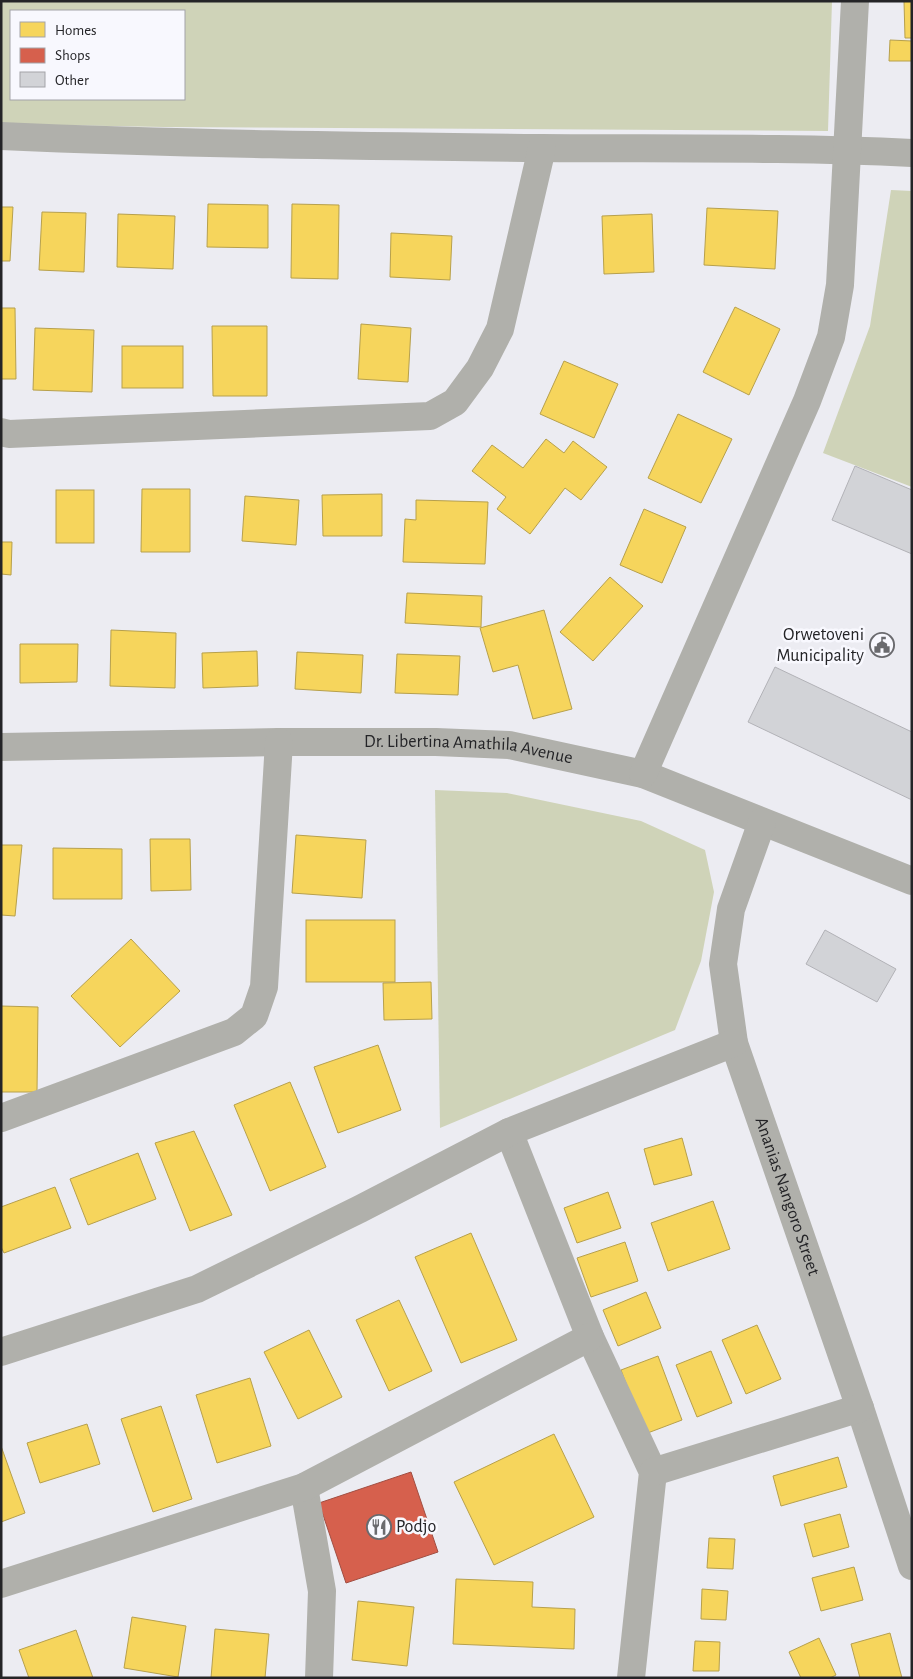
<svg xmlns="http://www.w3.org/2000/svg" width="913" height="1679" font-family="'Alegreya Sans',sans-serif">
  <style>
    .green { fill: #cfd3b8; fill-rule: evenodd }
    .homes { fill: #f6d55c; stroke: #b7a04c }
    .shops { fill: #d6604d; stroke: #a14e42 }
    .building { fill: #d2d3d7; stroke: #b2b2b7 }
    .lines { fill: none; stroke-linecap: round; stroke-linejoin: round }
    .minor { stroke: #b0b0ab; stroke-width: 28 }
    .labels { text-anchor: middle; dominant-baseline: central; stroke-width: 5; stroke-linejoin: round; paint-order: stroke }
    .poi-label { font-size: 18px; fill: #242427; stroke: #f8f8fe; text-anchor: end }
    .street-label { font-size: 18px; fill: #242427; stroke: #f8f8fe }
  </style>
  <rect width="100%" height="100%" fill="#ececf2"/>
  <g class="green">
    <path d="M1 1H832L828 131 164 127 1 124ZM11 11H184V99H11Z"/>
    <path d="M891 190 912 191V487L823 453 870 326Z"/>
    <path d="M435 790 507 793 641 821 705 850 714 892 701 961 675 1030 440 1128Z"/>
  </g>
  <g class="homes">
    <path d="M904 1H912V38H905Z"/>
    <path d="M890 40 912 41V61H889Z"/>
    <path d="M208 204 268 205V248L207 247Z"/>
    <path d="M292 204 339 205 338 279 291 278Z"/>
    <path d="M1 207H13L10 261H1Z"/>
    <path d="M707 208 778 211 775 269 704 265Z"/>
    <path d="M42 212 86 213 84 272 39 270Z"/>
    <path d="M118 214 175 216 173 269 117 267Z"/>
    <path d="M652 214 654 272 604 274 602 216Z"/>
    <path d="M391 233 452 236 450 280 390 277Z"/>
    <path d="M735 307 780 329 749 395 703 372Z"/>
    <path d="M1 308H15L16 379H1Z"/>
    <path d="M361 324 411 328 408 382 358 379Z"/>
    <path d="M212 326H267V396H213Z"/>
    <path d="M35 328 94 330 92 392 33 390Z"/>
    <rect x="122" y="346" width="61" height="42"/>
    <path d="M564 361 618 384 594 438 540 414Z"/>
    <path d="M678 414 732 439 701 503 648 478Z"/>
    <path d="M546 439 564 453 573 441 607 467 581 500 565 488 530 534 497 509 506 497 472 471 492 445 523 468Z"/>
    <path d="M142 489H190V552H141Z"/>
    <rect x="56" y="490" width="38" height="53"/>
    <path d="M382 494V536H323L322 495Z"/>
    <path d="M245 496 299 500 296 545 242 541Z"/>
    <path d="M416 500 488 502 485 564 403 562 405 519 416 520Z"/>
    <path d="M644 509 686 527 662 583 620 565Z"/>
    <path d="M1 542H12L11 575 1 574Z"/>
    <path d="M610 577 643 606 593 661 560 632Z"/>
    <path d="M407 593 482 596 481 627 405 623Z"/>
    <path d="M544 610 572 709 533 719 518 665 493 672 480 628Z"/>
    <path d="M111 630 176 633 175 688 110 686Z"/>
    <path d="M20 644H78L77 682 20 683Z"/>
    <path d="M257 651 258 686 203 688 202 653Z"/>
    <path d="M297 652 363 655 361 693 295 689Z"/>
    <path d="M397 654 460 656 458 695 395 693Z"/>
    <path d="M296 835 366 840 362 898 292 893Z"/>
    <path d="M150 839H190L191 890 151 891Z"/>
    <path d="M1 845H22L15 916 1 915Z"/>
    <path d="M53 848 122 849V899H53Z"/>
    <rect x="306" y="920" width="89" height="62"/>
    <path d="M131 939 180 991 120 1047 71 996Z"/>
    <path d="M431 982 432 1019 384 1020 383 983Z"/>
    <path d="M1 1006 38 1007 37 1092H1Z"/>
    <path d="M378 1045 401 1110 338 1133 314 1067Z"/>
    <path d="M290 1082 326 1167 270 1191 234 1105Z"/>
    <path d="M194 1131 232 1215 190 1231 155 1143Z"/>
    <path d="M682 1138 692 1175 654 1185 644 1149Z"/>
    <path d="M138 1153 156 1199 88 1225 70 1179Z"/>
    <path d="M55 1187 71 1228 4 1253 1 1247V1207Z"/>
    <path d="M608 1192 621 1228 577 1243 564 1208Z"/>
    <path d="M713 1201 730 1249 668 1271 651 1223Z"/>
    <path d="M471 1233 517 1340 461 1363 415 1257Z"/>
    <path d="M625 1242 638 1281 591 1297 577 1258Z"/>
    <path d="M646 1292 661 1328 618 1346 603 1310Z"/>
    <path d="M399 1300 432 1371 389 1391 356 1320Z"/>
    <path d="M757 1325 781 1379 746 1394 722 1340Z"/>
    <path d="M309 1330 342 1397 298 1419 264 1352Z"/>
    <path d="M711 1351 732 1403 697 1417 676 1365Z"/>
    <path d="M658 1356 682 1420 645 1434 621 1370Z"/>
    <path d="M250 1378 271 1446 217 1463 196 1395Z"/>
    <path d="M161 1406 192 1499 153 1512 121 1419Z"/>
    <path d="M87 1424 100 1464 40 1483 27 1443Z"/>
    <path d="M554 1434 594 1517 494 1565 454 1482Z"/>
    <path d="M1 1446 25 1513 1 1522Z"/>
    <path d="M838 1457 847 1487 781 1506 773 1476Z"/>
    <path d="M840 1514 849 1547 813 1557 804 1524Z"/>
    <path d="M709 1538 735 1539 733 1569 707 1568Z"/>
    <path d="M854 1567 863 1600 821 1611 812 1578Z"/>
    <path d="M456 1579 533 1582 532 1607 575 1609 574 1649 453 1644Z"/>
    <path d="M702 1589 728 1591 726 1620 701 1619Z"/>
    <path d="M358 1601 414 1607 407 1666 352 1660Z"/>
    <path d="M132 1617 186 1626 178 1677 124 1668Z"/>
    <path d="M215 1629 269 1634 265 1678H211Z"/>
    <path d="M76 1630 93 1678H29L19 1650Z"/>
    <path d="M890 1633 902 1678H860L851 1644Z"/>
    <path d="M819 1638 836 1675 830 1678H801L789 1652Z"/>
    <path d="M695 1641 720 1642 719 1671H693Z"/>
  </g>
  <path class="shops" d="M411 1472 438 1552 346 1583 319 1503Z"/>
  <g class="building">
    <path d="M855 466 912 490V554L832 520Z"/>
    <path d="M775 667 912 732V800L748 722Z"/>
    <path d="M825 930 896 969 877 1002 806 964Z"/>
  </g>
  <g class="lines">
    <g class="minor">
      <path d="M1 136C181 144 361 146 541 148 665 149 788 147 912 153"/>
      <path d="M1 432 9 434 430 416 455 402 480 368 500 329 542 148"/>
      <path id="s1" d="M1 747 279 742H436L509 745 643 774 912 881"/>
      <path d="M643 774 807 401 831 337 840 285 855 1"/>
      <path id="s2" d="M762 822 731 909 723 964 734 1043 860 1408 912 1566"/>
      <path d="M1 1118 234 1032 254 1016 264 987 279 742"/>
      <path d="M509 1132 590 1337 653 1472 631 1678"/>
      <path d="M1 1352 197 1289 360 1209 509 1132 734 1043"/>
      <path d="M653 1472 860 1408"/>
      <path d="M304 1487 322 1591 319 1678"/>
      <path d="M1 1584 304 1487 590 1337"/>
    </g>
  </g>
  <defs>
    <symbol id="civic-ring" viewBox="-11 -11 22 22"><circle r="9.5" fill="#f8f8fe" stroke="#6a6a6e" stroke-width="1.5"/><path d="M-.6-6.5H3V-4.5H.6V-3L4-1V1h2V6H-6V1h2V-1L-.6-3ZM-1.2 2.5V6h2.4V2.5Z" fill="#6a6a6e"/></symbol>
    <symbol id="restaurant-ring" viewBox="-11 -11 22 22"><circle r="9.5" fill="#f8f8fe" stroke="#6a6a6e" stroke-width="1.5"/><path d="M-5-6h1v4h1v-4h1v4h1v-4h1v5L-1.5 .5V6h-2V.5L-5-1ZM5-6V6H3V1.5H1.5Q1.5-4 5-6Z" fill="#6a6a6e"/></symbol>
  </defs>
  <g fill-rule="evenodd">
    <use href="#civic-ring" x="868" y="631" width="28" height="28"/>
    <use href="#restaurant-ring" x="365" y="1513" width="28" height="28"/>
  </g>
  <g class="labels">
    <g class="poi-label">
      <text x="864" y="635">Orwetoveni<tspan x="864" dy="21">Municipality</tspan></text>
      <text x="396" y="1527" text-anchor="start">Podjo</text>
    </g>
    <g class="street-label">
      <text stroke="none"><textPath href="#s1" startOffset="468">Dr. Libertina Amathila Avenue</textPath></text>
      <text stroke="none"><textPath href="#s2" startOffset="390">Ananias Nangoro Street</textPath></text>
    </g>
  </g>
  <rect width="913" height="1679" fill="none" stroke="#242427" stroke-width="5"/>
  <rect x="10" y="10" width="175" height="90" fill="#f8f8fe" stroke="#a3a3a8"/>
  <rect x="20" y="22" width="25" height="15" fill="#f6d55c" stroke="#a3a3a8"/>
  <text x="55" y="35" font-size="15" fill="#242427">Homes</text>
  <rect x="20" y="48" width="25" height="15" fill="#d6604d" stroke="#a3a3a8"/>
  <text x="55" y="60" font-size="15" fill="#242427">Shops</text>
  <rect x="20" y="72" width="25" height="15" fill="#d2d3d7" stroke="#a3a3a8"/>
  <text x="55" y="85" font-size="15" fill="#242427">Other</text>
</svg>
